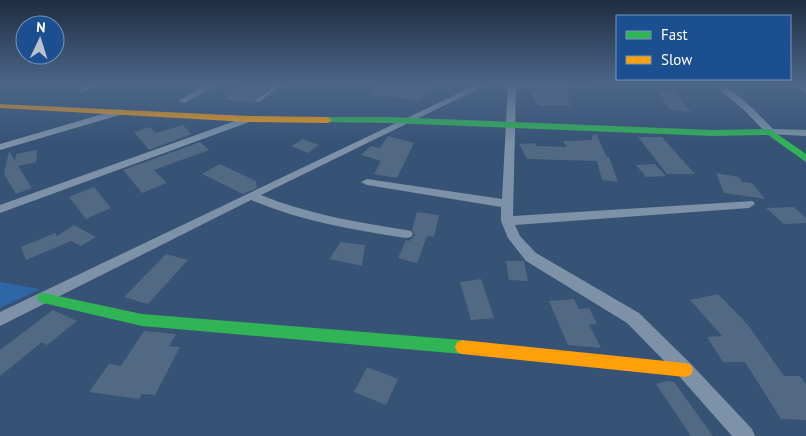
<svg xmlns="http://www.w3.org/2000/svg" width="806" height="436" font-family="'PT Sans',sans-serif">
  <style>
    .green { fill: #2f66a5 }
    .building { fill: #526984 }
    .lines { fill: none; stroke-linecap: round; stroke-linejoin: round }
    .lane { fill: #7d92a8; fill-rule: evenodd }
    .street { fill: #7d92a8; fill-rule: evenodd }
    .fast { fill: #30b455; fill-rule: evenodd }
    .slow { fill: #ff9f0a; fill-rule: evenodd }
  </style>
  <rect width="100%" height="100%" fill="#365274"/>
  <path class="green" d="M0 282 40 289 0 308Z"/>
  <g class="building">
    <path d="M243 84H266L264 86H270L252 103 224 99Z"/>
    <path d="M377 84H429L421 100 370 95Z"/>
    <path d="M566 89 571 97H566L571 106H539L528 90Z"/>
    <path d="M658 91 676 92 690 112 670 110Z"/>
    <path d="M183 125 192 134 149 150 134 132 150 127 156 133Z"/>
    <path d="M596 134 607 157H609L618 182 602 180 597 161 527 159 519 144 535 143 536 146 567 147 563 141 592 140V136Z"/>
    <path d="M388 136 414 143 397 178 374 174 381 161 361 155 371 146 380 148Z"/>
    <path d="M638 137H662L695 174H667Z"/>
    <path d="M303 139 319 145 308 153 291 146Z"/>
    <path d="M200 142 209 150 154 170 167 183 142 193 123 170Z"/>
    <path d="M37 150 36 162 18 166 32 188 16 194 4 174 9 151 15 161 16 154Z"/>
    <path d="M220 164 256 181 257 188 243 194 202 174Z"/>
    <path d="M655 164 666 176 646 177 636 165Z"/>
    <path d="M716 173 739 177 742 182 752 183 765 199 724 193Z"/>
    <path d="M94 187 111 208 86 219 69 197Z"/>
    <path d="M794 207 806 218V223L784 224 766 208Z"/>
    <path d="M417 212 439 215 434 237 427 236 417 263 398 258 406 240 409 241 415 235 412 230Z"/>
    <path d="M74 225 96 237 81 246 71 241 26 260 21 247 55 233 57 236Z"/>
    <path d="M341 242 365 245 362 266 329 259Z"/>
    <path d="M166 254 188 260 148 304 124 297Z"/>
    <path d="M506 261H524L528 281 509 280Z"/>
    <path d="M481 279 494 318 471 320 460 282Z"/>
    <path d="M718 294 748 325 784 376H800L806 384V420L781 419 745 362H723L707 337 722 336 690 300Z"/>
    <path d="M574 299 579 309 589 308 597 324 589 325 601 348 568 345 549 301Z"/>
    <path d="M53 310 77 321 47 345 42 342 0 376V350Z"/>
    <path d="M144 331 176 334 169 346 180 347 155 395 142 394 139 399 89 392 109 364 121 366Z"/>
    <path d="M367 367 398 379 386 405 354 392Z"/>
    <path d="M667 381 674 382 713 436H691L656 384Z"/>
  </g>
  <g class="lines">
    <g class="lane">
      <path d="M92 84H97L83 92 80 91Z"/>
      <path d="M282 84H287L273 91 259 102 255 101 271 89Z"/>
    </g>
    <g class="street">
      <path d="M209 84H219L185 103 178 101Z"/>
      <path d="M478 84H488L261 195C307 214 356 222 406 230L411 231 413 234 411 237 406 238C353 230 301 221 251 200L0 326V312Z"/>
      <path d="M508 84H594L590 86 516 88 513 216 753 201 755 204 749 208 515 225 520 236 536 253 639 313 691 364 752 429 755 436H732L679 376 627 323 526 261 508 238 501 221V207L367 185 361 182 367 179 502 199Z"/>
      <path d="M712 84C731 83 759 115 773 129L806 130V136L767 134 744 110Z"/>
      <path d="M790 84H800L806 87V93Z"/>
      <path d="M120 109 125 112 123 114 0 150V144Z"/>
      <path d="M249 116 254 119 252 121 0 213V205Z"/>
    </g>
    <g class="fast">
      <path d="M328 117H390L713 130 770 129 806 154V162L768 135 713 136 390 123 325 122V118Z"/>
      <path d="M44 293 142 314 462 340 467 342 469 347 467 352 462 354 142 326 39 302 37 298 39 294Z"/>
    </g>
    <g class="slow">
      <path d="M0 104 249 116 328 117 332 120 328 123 249 122 0 108Z"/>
      <path d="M462 340 685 363 691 365 693 370 691 375 685 377 462 354 457 352 455 347 457 342Z"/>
    </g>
  </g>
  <linearGradient id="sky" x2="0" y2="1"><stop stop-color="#1e2d40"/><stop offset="0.58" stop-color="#4c6688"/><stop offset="1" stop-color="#4c6688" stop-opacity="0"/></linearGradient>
  <rect width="806" height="145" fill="url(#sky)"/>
  <rect x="616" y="15" width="175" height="65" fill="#1b4f8f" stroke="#7695bc"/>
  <rect x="626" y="31" width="25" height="8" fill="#30b455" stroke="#7695bc"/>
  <text x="661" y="40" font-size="15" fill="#ffffff">Fast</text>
  <rect x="626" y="56" width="25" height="8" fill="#ff9f0a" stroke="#7695bc"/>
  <text x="661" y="65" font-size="15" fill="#ffffff">Slow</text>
  <g transform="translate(40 40) rotate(4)"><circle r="24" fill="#1b4f8f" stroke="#7695bc"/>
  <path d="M0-4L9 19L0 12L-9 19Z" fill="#b9c2ce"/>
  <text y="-8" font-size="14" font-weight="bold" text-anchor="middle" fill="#ffffff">N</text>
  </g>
</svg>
